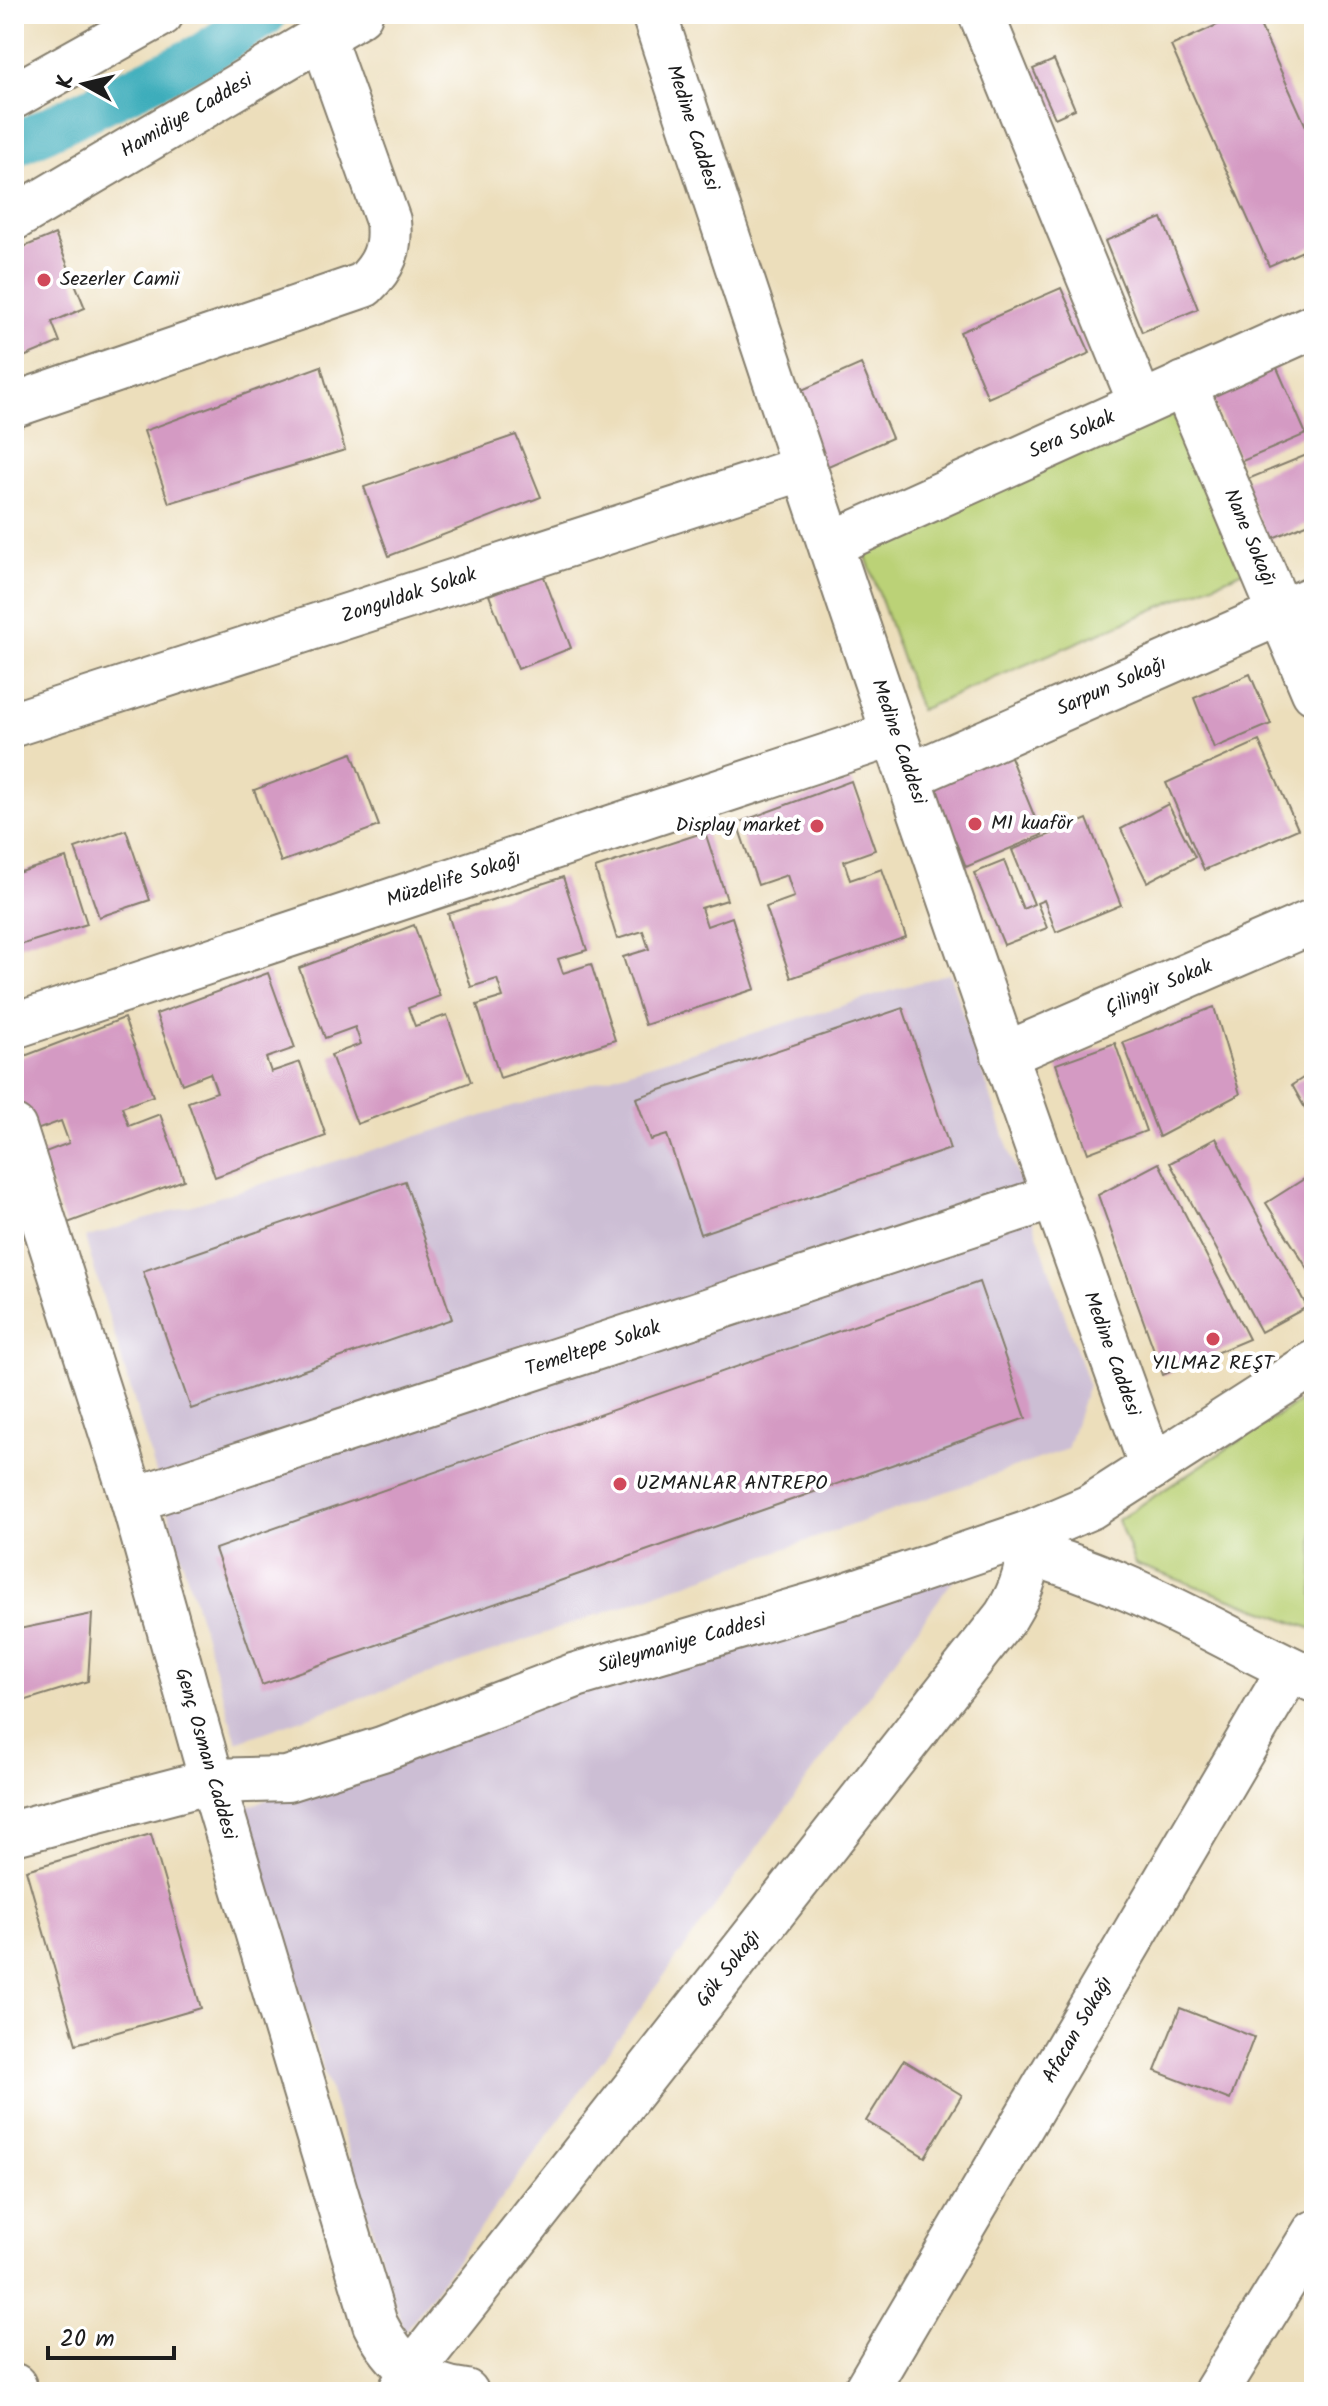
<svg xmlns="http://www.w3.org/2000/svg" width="1328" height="2406" font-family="Kalam,sans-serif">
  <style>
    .industrial { fill: #ccbed4 }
    .green { fill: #bbd277; stroke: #6c774a; stroke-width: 2 }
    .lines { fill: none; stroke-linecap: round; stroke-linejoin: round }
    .canal { stroke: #3eadbb; stroke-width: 44 }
    .building { fill: #d49ac3 }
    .minor-casing { stroke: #847d6c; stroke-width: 48 }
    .minor { stroke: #fff; stroke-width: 44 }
    .poi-dot { fill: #d1495b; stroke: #fff; stroke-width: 3 }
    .labels { text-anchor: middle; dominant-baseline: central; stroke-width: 8; stroke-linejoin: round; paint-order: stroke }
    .street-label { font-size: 20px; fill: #1c1c1c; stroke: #fff }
    .poi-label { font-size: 20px; fill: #1c1c1c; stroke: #fff; text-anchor: start }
  </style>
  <rect width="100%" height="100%" fill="#fff"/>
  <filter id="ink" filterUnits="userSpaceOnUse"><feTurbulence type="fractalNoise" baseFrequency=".0125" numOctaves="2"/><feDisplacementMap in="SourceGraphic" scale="16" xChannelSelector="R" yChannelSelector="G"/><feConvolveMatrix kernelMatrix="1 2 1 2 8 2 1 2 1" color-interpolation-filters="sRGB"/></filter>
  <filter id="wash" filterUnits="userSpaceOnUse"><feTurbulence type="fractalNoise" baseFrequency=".006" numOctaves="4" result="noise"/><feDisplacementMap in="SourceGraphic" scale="32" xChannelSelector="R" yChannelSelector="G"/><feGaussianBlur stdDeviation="1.8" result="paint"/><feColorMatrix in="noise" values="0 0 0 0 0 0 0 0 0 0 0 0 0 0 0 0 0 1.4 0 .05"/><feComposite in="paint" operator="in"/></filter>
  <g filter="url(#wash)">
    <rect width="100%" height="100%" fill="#ecdebb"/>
    <g class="industrial">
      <path d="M949 973 1088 1384 1067 1449 237 1742 85 1238Z"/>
      <path d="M975 1550 404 2332 243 1808Z"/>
    </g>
    <g class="green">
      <path d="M1160 392 1260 564 920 710 857 531Z"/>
      <path d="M1314 1392 1313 1629 1135 1564 1118 1520Z"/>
    </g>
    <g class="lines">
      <path class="canal" d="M14 145 204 54 265 14"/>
    </g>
    <g id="blocks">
      <g class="building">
        <path d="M1241 14H1255L1314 144V246L1269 266 1171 46Z"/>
        <path d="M1054 60 1075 109 1055 118 1033 69Z"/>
        <path d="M1162 218 1198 309 1142 332 1105 241Z"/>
        <path d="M55 234 85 308 52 322 60 342 14 361V251Z"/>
        <path d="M1061 288 1090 353 988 398 960 332Z"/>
        <path d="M1274 361 1306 434 1240 462 1209 389Z"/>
        <path d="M861 364 892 438 817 471 786 397Z"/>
        <path d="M321 366 345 450 169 503 144 431Z"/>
        <path d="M516 435 541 497 389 556 364 487Z"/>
        <path d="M1314 452V521L1268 540 1243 481Z"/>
        <path d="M543 574 571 648 518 669 489 595Z"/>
        <path d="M1250 674 1271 724 1214 748 1194 698Z"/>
        <path d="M1259 741 1298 829 1204 870 1166 783Z"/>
        <path d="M1006 747 1042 835 966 867 929 778Z"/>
        <path d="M352 753 379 826 281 862 254 790Z"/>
        <path d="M851 781 875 850 844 861 850 880 882 869 906 937 791 978 766 907 794 897 787 875 758 885 737 823Z"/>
        <path d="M1168 804 1195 857 1147 882 1121 829Z"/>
        <path d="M1087 819 1121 905 1056 932 1044 900 1037 903 1047 928 1004 945 974 873 1004 861 1023 909 1034 904 1012 850Z"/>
        <path d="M126 830 150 900 99 917 75 848Z"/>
        <path d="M705 832 727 900 701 908 707 926 732 917 755 989 645 1025 623 957 649 949 643 931 617 939 595 868Z"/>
        <path d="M66 858 87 924 14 947V874Z"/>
        <path d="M563 877 587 950 558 959 563 973 591 964 615 1040 500 1078 477 1005 503 997 497 979 471 987 448 914Z"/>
        <path d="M414 925 440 996 408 1008 415 1026 447 1015 471 1082 357 1124 331 1055 361 1044 355 1027 325 1038 299 968Z"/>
        <path d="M268 973 295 1048 266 1058 271 1072 300 1062 326 1136 215 1177 188 1102 217 1092 210 1073 182 1084 156 1014Z"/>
        <path d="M1214 1007 1240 1094 1159 1137 1123 1042Z"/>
        <path d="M903 1008 950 1149 700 1234 667 1135 651 1140 636 1098Z"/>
        <path d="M124 1018 153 1096 122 1107 129 1126 160 1114 184 1180 65 1224 40 1154 69 1143 61 1121 31 1132 14 1084V1060Z"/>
        <path d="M1115 1043 1146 1131 1088 1153 1056 1064Z"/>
        <path d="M1314 1071V1102L1305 1108 1292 1085Z"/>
        <path d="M1216 1138 1307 1307 1261 1332 1170 1163Z"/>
        <path d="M1159 1163 1249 1339 1163 1375 1098 1195Z"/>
        <path d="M1312 1174 1314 1272 1311 1274 1266 1203Z"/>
        <path d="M405 1181 452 1319 191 1409 143 1271Z"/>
        <path d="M979 1282 1026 1418 262 1685 215 1549Z"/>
        <path d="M92 1614 88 1681 14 1704V1630Z"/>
        <path d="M151 1834 201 2008 76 2044 26 1870Z"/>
        <path d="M1180 2008 1254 2037 1230 2100 1155 2071Z"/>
        <path d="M904 2060 962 2095 925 2157 866 2121Z"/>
      </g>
    </g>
  </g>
  <g filter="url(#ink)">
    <use href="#blocks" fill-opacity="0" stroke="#847d6c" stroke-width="2"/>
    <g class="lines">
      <defs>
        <g id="minor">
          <path d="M654 14C814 500 976 986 1152 1467"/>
          <path d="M981 14 1141 404"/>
          <path d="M14 96 161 14"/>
          <path d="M14 218 360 14"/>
          <path d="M1184 384 1314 692"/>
          <path d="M14 405 364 285C384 266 391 249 388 221L322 36"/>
          <path d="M831 544 1314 326"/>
          <path d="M14 724 804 468"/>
          <path d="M909 776 1314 598"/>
          <path d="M14 1026 894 734"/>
          <path d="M1004 1055 1314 921"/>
          <path d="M14 1128 133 1500 212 1781 375 2324C393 2361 424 2388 466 2392"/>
          <path d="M133 1500 1053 1197"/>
          <path d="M1029 1553C1131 1580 1219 1636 1314 1680"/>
          <path d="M14 1833 212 1781 287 1779 382 1749 576 1675 837 1598 1029 1533 1090 1507 1314 1363"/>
          <path d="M14 2386 16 2392"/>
          <path d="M400 2392 412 2371 1006 1616C1023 1589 1030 1565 1029 1533"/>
          <path d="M865 2392 1290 1669"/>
          <path d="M1216 2392 1314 2233"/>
        </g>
      </defs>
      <use href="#minor" class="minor-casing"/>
      <use href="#minor" class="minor"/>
    </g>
  </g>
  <g class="poi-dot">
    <circle cx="44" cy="280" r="8"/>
    <circle cx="975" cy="824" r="8"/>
    <circle cx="817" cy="826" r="8"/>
    <circle cx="1213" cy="1339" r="8"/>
    <circle cx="620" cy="1484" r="8"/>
  </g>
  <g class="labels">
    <g class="street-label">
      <text transform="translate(187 116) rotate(-30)">Hamidiye Caddesi</text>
      <text transform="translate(692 128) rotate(72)">Medine Caddesi</text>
      <text transform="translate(1072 435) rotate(-24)">Sera Sokak</text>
      <text transform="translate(1249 538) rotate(67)">Nane Sokağı</text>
      <text transform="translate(409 596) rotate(-18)">Zonguldak Sokak</text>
      <text transform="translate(1112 687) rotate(-24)">Sarpun Sokağı</text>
      <text transform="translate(898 742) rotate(71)">Medine Caddesi</text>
      <text transform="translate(454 880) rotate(-18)">Müzdelife Sokağı</text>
      <text transform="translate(1159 988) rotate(-23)">Çilingir Sokak</text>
      <text transform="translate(593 1349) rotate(-18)">Temeltepe Sokak</text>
      <text transform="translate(1111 1354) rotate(70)">Medine Caddesi</text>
      <text transform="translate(682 1644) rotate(-16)">Süleymaniye Caddesi</text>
      <text transform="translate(205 1754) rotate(74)">Genç Osman Caddesi</text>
      <text transform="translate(729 1969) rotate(-52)">Gök Sokağı</text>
      <text transform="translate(1078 2030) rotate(-60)">Afacan Sokağı</text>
    </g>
    <g class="poi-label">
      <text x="60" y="280">Sezerler Camii</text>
      <text x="991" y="824">M1 kuaför</text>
      <text x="801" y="826" text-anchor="end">Display market</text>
      <text x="1213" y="1364" text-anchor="middle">YILMAZ REŞT</text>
      <text x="636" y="1484">UZMANLAR ANTREPO</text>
    </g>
  </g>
  <rect width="1328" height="2406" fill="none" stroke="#fff" stroke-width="48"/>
  <g transform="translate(84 84) rotate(278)" stroke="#ffffff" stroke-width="6" paint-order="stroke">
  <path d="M0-6L14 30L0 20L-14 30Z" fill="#1c1c1c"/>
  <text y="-12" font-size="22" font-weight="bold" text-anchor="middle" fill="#1c1c1c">K</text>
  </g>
  <path d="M48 2346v12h126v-12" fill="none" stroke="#1c1c1c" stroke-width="4"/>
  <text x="60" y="2346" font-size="24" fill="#1c1c1c" stroke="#ffffff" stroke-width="6" paint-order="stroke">20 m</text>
</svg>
